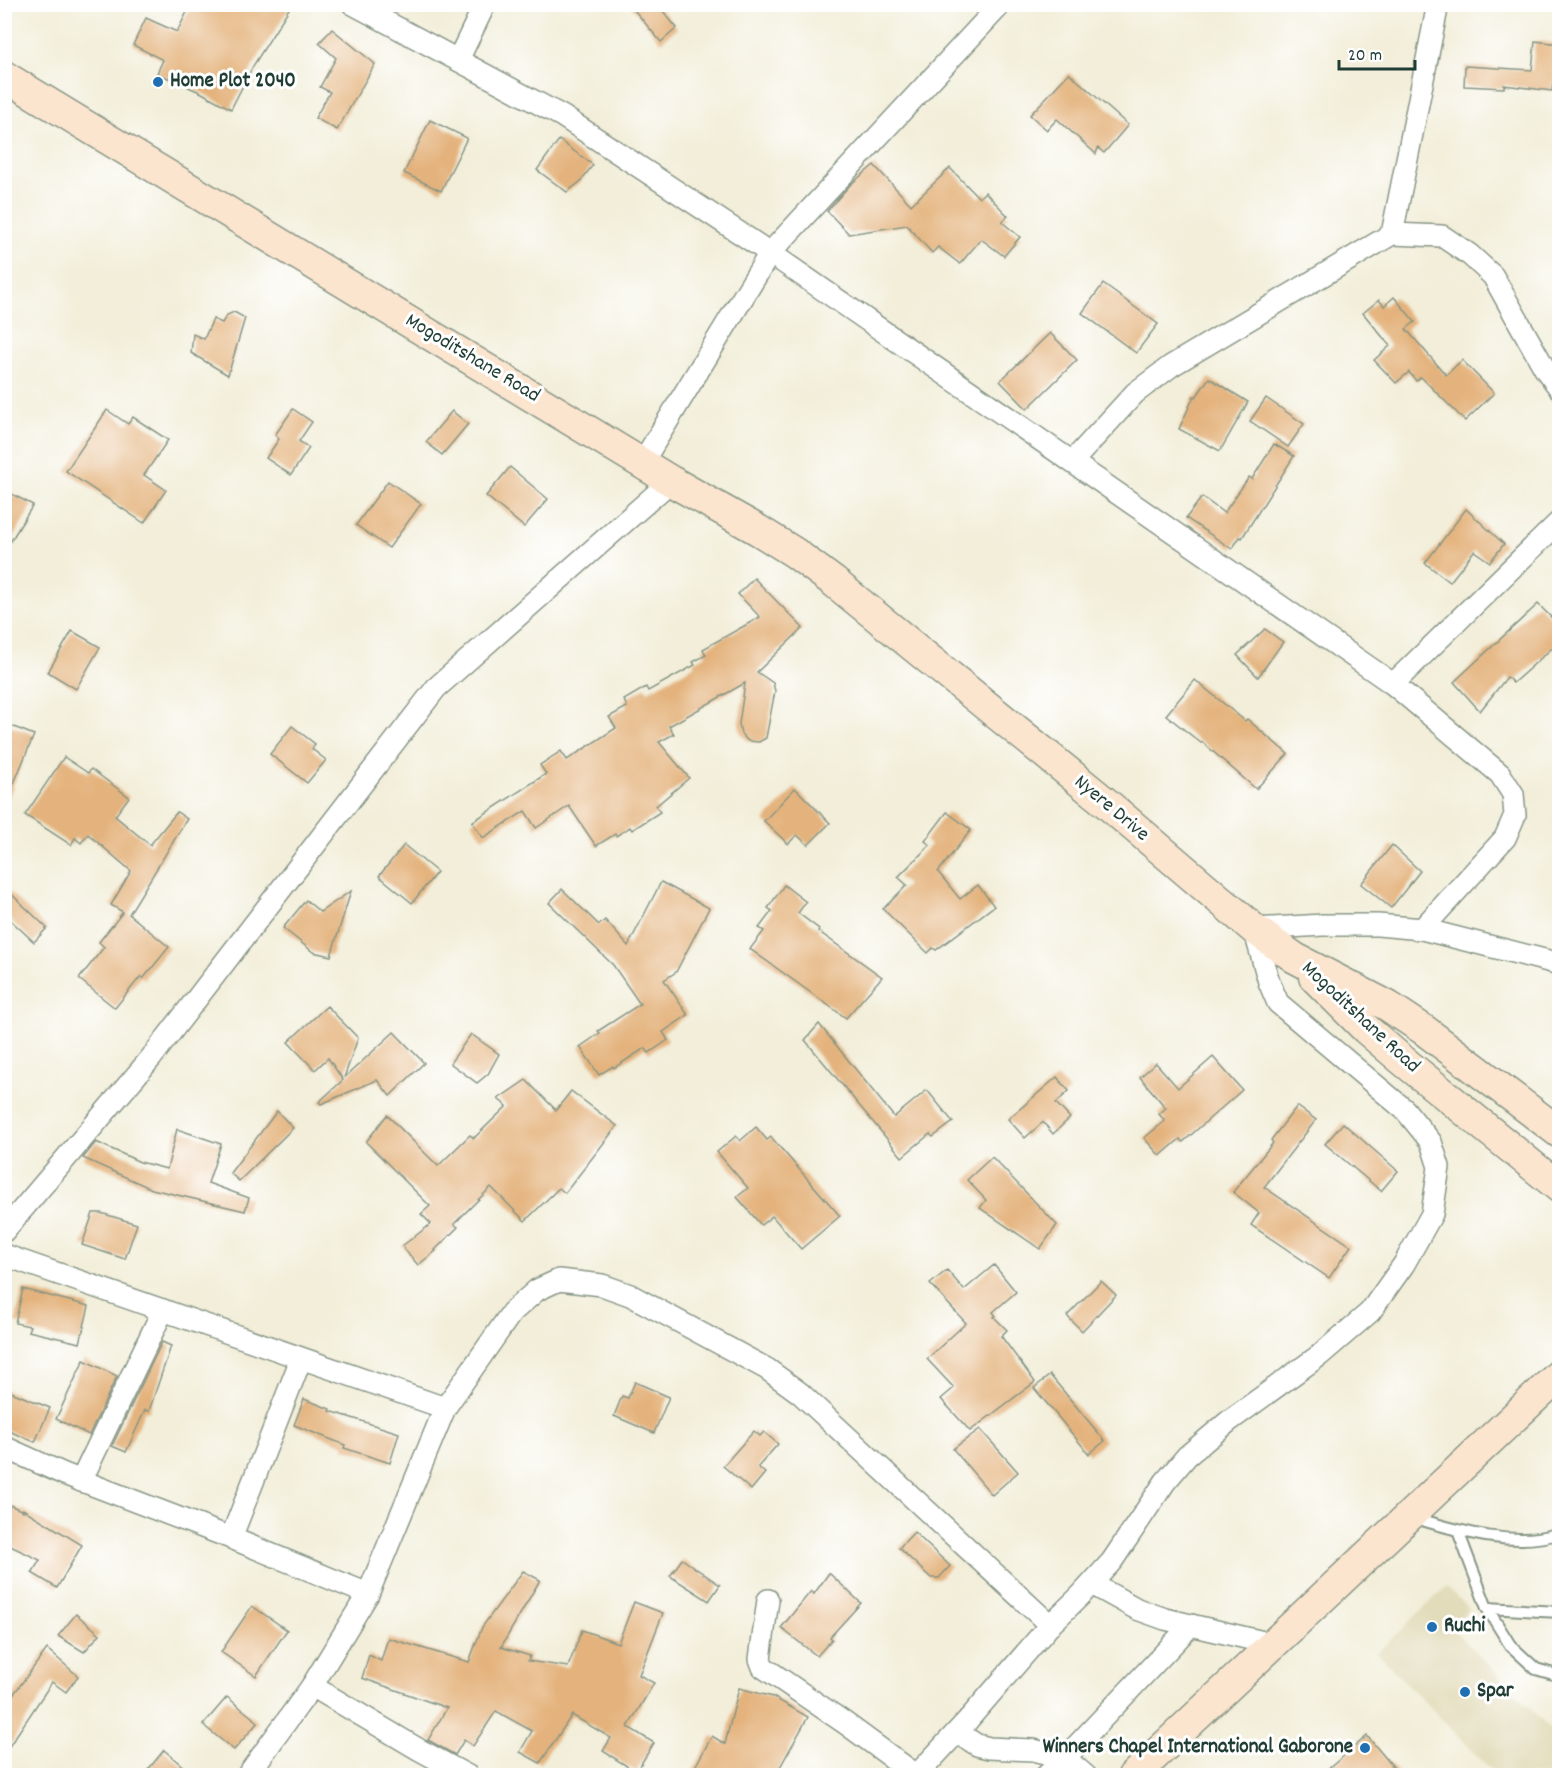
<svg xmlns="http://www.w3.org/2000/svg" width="1564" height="1780" font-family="Dekko,sans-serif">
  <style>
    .built { fill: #e2dcba }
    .building { fill: #e4b37d }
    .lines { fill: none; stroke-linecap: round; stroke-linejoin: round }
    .lane-casing { stroke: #889686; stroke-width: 14 }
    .street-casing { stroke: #889686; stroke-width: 24 }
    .secondary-casing { stroke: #889686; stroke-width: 33 }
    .lane { stroke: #fff; stroke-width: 10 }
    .street { stroke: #fff; stroke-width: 21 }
    .secondary { stroke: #fce5cf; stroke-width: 30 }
    .poi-dot { fill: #1f6fb2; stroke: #fff; stroke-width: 2 }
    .labels { text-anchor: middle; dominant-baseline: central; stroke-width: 6; stroke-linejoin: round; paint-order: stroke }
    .poi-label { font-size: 21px; font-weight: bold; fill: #1f3d34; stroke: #fff; text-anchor: start }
    .street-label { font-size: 21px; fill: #1f3d34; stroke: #fff }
  </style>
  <rect width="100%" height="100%" fill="#fff"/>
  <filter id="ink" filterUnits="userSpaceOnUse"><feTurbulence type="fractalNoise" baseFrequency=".0167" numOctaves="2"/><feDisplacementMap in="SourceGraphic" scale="12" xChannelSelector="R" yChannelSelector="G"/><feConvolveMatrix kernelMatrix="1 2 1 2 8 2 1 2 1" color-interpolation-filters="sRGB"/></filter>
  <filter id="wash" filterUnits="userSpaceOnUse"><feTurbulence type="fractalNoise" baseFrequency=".008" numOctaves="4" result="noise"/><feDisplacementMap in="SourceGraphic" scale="24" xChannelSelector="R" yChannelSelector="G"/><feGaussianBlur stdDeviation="1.35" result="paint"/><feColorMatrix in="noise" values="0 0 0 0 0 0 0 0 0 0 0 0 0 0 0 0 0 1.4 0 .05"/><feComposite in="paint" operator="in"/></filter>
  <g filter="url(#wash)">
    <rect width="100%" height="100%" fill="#f2eed9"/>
    <path class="built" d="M1446 1587 1469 1608 1452 1628 1558 1737 1559 1731V1775H1496L1377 1653Z"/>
    <g id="blocks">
      <g class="building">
        <path d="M191 4H292L253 66 231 109 202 93 157 73 163 60 133 45 146 18 177 32Z"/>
        <path d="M629 4H657L677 28 661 42Z"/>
        <path d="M332 29 375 64 337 130 315 118 330 92 320 87 336 58 319 43Z"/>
        <path d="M1535 41 1560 44V82H1553L1552 91 1504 85V88L1464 86 1465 66 1532 70Z"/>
        <path d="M1069 73 1128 125 1104 153 1098 148 1096 154 1057 119 1047 130 1030 115Z"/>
        <path d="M430 120 467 138 441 191 404 173Z"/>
        <path d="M559 140 593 165 580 182 567 192 537 170Z"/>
        <path d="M874 165 911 205 950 168 979 198 985 192 1008 216 1002 222 1020 237 1004 256 981 239 960 264 938 247 932 253 907 225 849 234 827 211 850 185Z"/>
        <path d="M1103 284 1158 324 1136 353 1082 313Z"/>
        <path d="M1394 297 1415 322 1406 329 1446 375 1462 360 1494 393 1465 421 1421 377 1416 381 1409 372 1396 383 1374 360 1390 346 1363 313 1379 300 1384 306Z"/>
        <path d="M234 312 245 318 228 375 191 353 193 334 204 339 213 319 222 323 227 315Z"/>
        <path d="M1050 333 1077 360 1027 409 1000 381Z"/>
        <path d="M1209 378 1248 402 1220 451 1179 429 1194 396 1196 397Z"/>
        <path d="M1266 398 1304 424 1288 447 1250 421Z"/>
        <path d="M293 409 312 422 299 441 309 448 291 475 266 458 279 439 275 435Z"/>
        <path d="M107 410 128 424 133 417 168 440 144 475 166 490 144 523 66 471Z"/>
        <path d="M452 411 468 424 442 455 426 442Z"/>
        <path d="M1274 444 1294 456 1242 538 1240 537 1232 549 1186 518 1202 497 1224 513 1249 477 1252 479Z"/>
        <path d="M510 467 548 499 524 527 486 496Z"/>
        <path d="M388 481 421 504 389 548 356 525Z"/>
        <path d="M4 490 33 505 4 552Z"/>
        <path d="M1466 509 1504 544 1490 562 1474 551 1450 582 1425 563Z"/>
        <path d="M754 578 803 628 757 672 773 683 775 691 766 738 759 742 748 741 741 734 739 724 745 683 669 726 674 734 659 742 689 778 656 806 660 812 632 830 630 827 616 836 615 834 596 846 569 806 536 828 525 811 483 838 472 822 546 774 540 765 561 751 567 760 616 728 609 717 627 707 624 700 646 687 648 691 695 665 693 662 706 655 703 649 760 617 738 594Z"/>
        <path d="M1538 604 1560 626V641L1513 683 1507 677 1480 711 1454 682Z"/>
        <path d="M1265 629 1283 642 1258 677 1237 655Z"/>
        <path d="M72 631 100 647 76 689 48 672Z"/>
        <path d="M1195 680 1245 721 1247 719 1288 754 1256 789 1202 742 1201 743 1166 715Z"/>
        <path d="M4 723 34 735 5 805H4Z"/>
        <path d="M292 726 315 744 312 749 326 760 307 783 270 754Z"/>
        <path d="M64 757 88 773 91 769 129 797 115 816 150 845 177 812 187 819 129 914 169 947 143 979 141 976 115 1008 79 979 104 947 99 942 123 912 111 905 131 871 88 834 81 843 75 838 71 845 25 815Z"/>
        <path d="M795 788 830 823 808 845 797 835 788 844 764 821Z"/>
        <path d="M947 812 971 830 938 872 960 899 978 885 994 906 936 950 933 948 928 953 883 909 907 885 898 877 930 845 925 841Z"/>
        <path d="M404 845 437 872 412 903 379 876Z"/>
        <path d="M1392 845 1420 871 1391 908 1361 884Z"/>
        <path d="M661 882 709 908 676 972 664 980 688 1015 663 1032 668 1040 649 1053 645 1048 614 1068 613 1066 599 1075 580 1047 600 1033 598 1031 640 1004 613 965 549 903 562 889 599 925 605 920 628 946Z"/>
        <path d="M784 885 806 902 798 913 819 929 818 931 882 977 846 1018 750 949 764 931 759 928 772 911 768 908Z"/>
        <path d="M4 887 47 928 34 942 4 914Z"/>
        <path d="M351 891 331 956 313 952 283 928 306 900 320 912Z"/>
        <path d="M327 1006 358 1038 344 1078 394 1032 424 1063 390 1096 377 1080 321 1104 319 1102 343 1080 328 1058 315 1070 288 1042Z"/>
        <path d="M819 1024 894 1117 927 1090 953 1122 933 1137 930 1134 902 1157 805 1040Z"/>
        <path d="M471 1034 499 1054 488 1074 477 1083 450 1063Z"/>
        <path d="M1213 1057 1242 1090 1183 1142 1180 1139 1160 1156 1144 1138 1165 1121 1159 1114 1166 1108 1140 1077 1156 1063 1178 1088Z"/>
        <path d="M1057 1077 1069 1091 1056 1103 1070 1118 1053 1134 1043 1122 1025 1138 1008 1119Z"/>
        <path d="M526 1080 556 1110 571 1091 617 1126 565 1193 559 1188 525 1221 491 1187 454 1224 458 1227 435 1250 436 1251 418 1265 402 1246 431 1224 421 1214 430 1206 366 1142 387 1115 438 1166 470 1135 474 1138 507 1106 498 1099Z"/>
        <path d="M1297 1106 1316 1120 1264 1187 1351 1246 1329 1278 1251 1225 1259 1213 1233 1192 1273 1143 1271 1140Z"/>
        <path d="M277 1111 293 1128 239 1181 230 1173Z"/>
        <path d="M1343 1123 1398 1171 1381 1191 1325 1144Z"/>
        <path d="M756 1127 767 1140 771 1137 840 1216 801 1249 772 1216 761 1225 737 1197 748 1188 717 1152 736 1136 740 1141Z"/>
        <path d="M177 1129 221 1144 208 1183 249 1198 245 1211 152 1189 83 1158 96 1142 140 1162 167 1169Z"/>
        <path d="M992 1157 1057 1225 1040 1249 980 1208 986 1200 967 1180Z"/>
        <path d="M93 1213H101L137 1224 125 1259 82 1245Z"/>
        <path d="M994 1265 1016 1292 993 1312 996 1316 994 1317 1007 1330 1001 1336 1035 1382 970 1431 941 1399 954 1388 927 1359 966 1323 930 1284 947 1270 964 1290Z"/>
        <path d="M1101 1281 1116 1295 1082 1331 1067 1316Z"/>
        <path d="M23 1289 89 1306 80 1343 28 1331 30 1326 15 1323Z"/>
        <path d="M162 1342 171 1346 149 1411 145 1410 126 1452 112 1446Z"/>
        <path d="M84 1360 117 1376 89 1435 56 1419Z"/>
        <path d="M1050 1375 1105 1441 1089 1454 1034 1388Z"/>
        <path d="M635 1382 669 1397 654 1433 614 1416 622 1396 628 1398Z"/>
        <path d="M4 1389 50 1408 35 1442 4 1429Z"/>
        <path d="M304 1399 330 1409V1411L399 1433 390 1463 344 1448 345 1445 294 1425Z"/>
        <path d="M980 1429 1018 1472 992 1495 953 1449Z"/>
        <path d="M754 1431 760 1436 764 1432 778 1444 758 1467 765 1473 751 1490 723 1466Z"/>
        <path d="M10 1505 23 1511V1509L82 1545 57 1588 32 1573 40 1560 4 1543V1515Z"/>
        <path d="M914 1532 950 1566 939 1578H931L899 1548Z"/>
        <path d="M682 1559 720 1585 709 1601 670 1576Z"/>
        <path d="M523 1571 540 1580 501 1647 530 1656 528 1661 568 1667 582 1630 618 1643 634 1602 663 1613 639 1675 654 1683 628 1727 654 1743 636 1772 603 1751 611 1738 572 1715 540 1763 520 1752 532 1731 496 1711 473 1746 464 1740 455 1755 428 1740 447 1708 362 1678 369 1655 381 1661 388 1638 469 1662 482 1627Z"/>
        <path d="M829 1573 861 1603 830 1637 832 1639 817 1656 781 1628 811 1591 814 1594Z"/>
        <path d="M252 1606 287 1630 256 1676 221 1652Z"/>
        <path d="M76 1614 100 1634 84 1652 58 1636Z"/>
        <path d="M47 1649 78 1676 66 1692 52 1682 4 1754V1707Z"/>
        <path d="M739 1688 773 1697 808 1717 775 1776H690L712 1736 725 1744Z"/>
        <path d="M227 1697 258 1722 234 1750 203 1725Z"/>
        <path d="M1367 1736 1401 1776H1320Z"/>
        <path d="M164 1750 194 1776H143Z"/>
      </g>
    </g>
  </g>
  <g filter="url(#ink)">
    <use href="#blocks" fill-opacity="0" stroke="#889686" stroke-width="1.5"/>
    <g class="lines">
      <defs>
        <g id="lane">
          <path d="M1412 1517C1456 1530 1514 1549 1560 1533"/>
          <path d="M1458 1531 1487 1608 1510 1645 1536 1669 1560 1676"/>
          <path d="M1487 1608 1560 1612"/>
        </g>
        <g id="street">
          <path d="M353 4 562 116 770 253 1393 684 1500 774 1513 794 1515 815 1505 838 1422 929"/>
          <path d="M458 60 485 4"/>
          <path d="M1392 234 1438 4"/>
          <path d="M1072 462 1135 393 1171 366 1392 234 1442 236 1470 255 1493 276 1545 369 1560 389"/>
          <path d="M642 463 770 253 1001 4"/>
          <path d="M1393 684 1560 521"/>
          <path d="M4 1231 151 1058 436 688 671 481"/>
          <path d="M4 1255 445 1408"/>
          <path d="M4 1447 64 1474 231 1538 368 1594"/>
          <path d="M81 1481 163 1310"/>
          <path d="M231 1538 301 1359"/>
          <path d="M1092 1584 1137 1609 1165 1619 1272 1644"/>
          <path d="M768 1600 760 1659 763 1667 845 1723 916 1775"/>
          <path d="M312 1686 418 1749 468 1776"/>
          <path d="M957 1732 977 1745 989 1748 1033 1750 1065 1758 1086 1776"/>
          <path d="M247 1776 312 1686 368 1594 445 1408 512 1312 537 1290 559 1280 602 1285 630 1295 767 1369 800 1393 1050 1625"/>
          <path d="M916 1776 968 1720 1050 1625 1081 1595 1112 1561 1165 1482 1187 1456 1229 1421 1320 1355 1370 1312 1404 1264 1432 1214 1439 1167 1431 1142 1405 1110 1278 1003 1269 982 1254 929 1323 925H1378L1422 929 1560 964"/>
          <path d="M1046 1776 1065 1758 1191 1625"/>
        </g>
        <g id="secondary">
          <path d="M4 76 671 481 758 530 795 553 834 582 1105 802 1254 929 1295 958 1388 1006 1424 1030 1560 1133"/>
          <path d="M1314 977 1366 1029 1401 1059 1560 1188"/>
          <path d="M1133 1776 1560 1374"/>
        </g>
      </defs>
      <use href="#lane" class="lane-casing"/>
      <use href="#street" class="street-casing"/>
      <use href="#secondary" class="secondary-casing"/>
      <use href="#lane" class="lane"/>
      <use href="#street" class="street"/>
      <use href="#secondary" class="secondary"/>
    </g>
  </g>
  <g class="poi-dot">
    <circle cx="158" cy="82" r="6"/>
    <circle cx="1432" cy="1627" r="6"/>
    <circle cx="1465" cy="1692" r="6"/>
    <circle cx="1365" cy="1748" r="6"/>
  </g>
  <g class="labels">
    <g class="poi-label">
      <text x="170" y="82">Home Plot 2040</text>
      <text x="1444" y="1627">Ruchi</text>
      <text x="1477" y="1692">Spar</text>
      <text x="1353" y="1748" text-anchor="end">Winners Chapel International Gaborone</text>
    </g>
    <g class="street-label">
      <text transform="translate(472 359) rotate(31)">Mogoditshane Road</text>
      <text transform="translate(1111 809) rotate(40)">Nyere Drive</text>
      <text transform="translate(1360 1018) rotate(43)">Mogoditshane Road</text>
    </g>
  </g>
  <rect width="1564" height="1780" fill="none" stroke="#fff" stroke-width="24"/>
  <path d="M1339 60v9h76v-9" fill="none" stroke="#1f3d34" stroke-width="3"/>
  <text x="1348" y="60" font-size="18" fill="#1f3d34" stroke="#ffffff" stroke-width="4.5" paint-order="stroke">20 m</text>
</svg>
